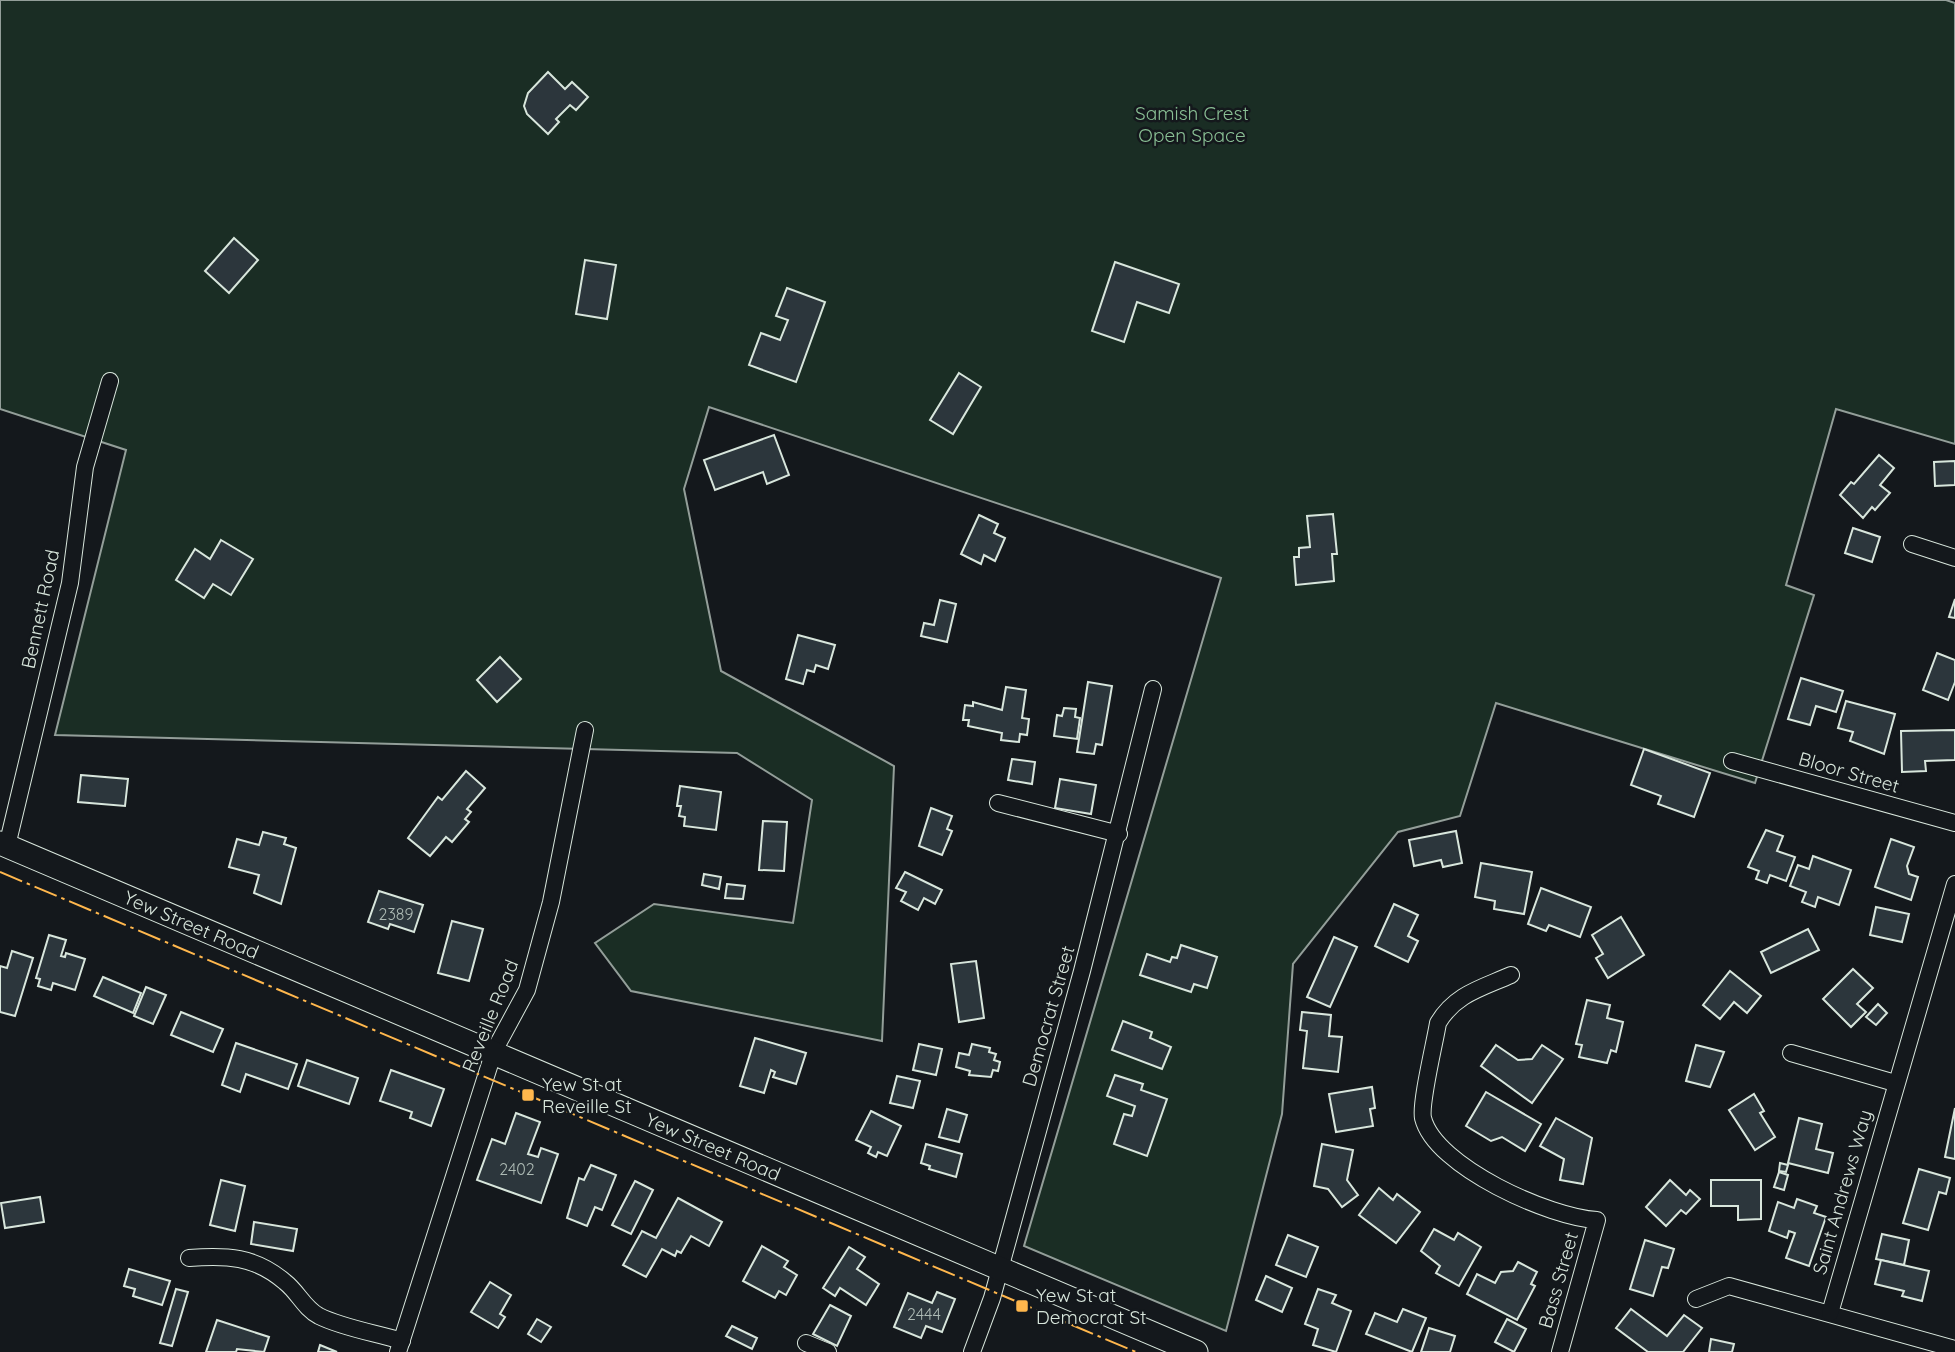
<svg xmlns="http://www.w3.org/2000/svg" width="1955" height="1352" font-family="Quicksand,sans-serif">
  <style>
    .green { fill: #1a2d24; stroke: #939e99; stroke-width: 2 }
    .building { fill: #2c363c; stroke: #d8e6dc; stroke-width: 2 }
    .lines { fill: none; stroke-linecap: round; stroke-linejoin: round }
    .street-casing { stroke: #d8e6dc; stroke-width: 18 }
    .secondary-casing { stroke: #d8e6dc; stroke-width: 25 }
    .street { stroke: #14181c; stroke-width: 16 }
    .secondary { stroke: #14181c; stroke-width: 23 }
    .power { stroke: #ffb74d; stroke-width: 2; stroke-dasharray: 24 5 3.5 5; stroke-linecap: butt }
    .poi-dot { fill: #ffb74d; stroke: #14181c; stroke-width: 2.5 }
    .labels { text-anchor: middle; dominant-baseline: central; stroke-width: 5; stroke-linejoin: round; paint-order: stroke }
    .number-label { font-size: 16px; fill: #adbab4 }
    .park-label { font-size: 19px; fill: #8ac095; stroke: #14181c }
    .street-label { font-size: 19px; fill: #d8e6dc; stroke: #14181c }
    .poi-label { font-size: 19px; fill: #d8e6dc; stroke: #14181c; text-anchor: start }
  </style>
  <rect width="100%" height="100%" fill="#14181c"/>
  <path class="green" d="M0 0H1946L1955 3V444L1836 409 1786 585 1814 595 1755 783 1496 703 1460 816 1398 832 1293 964 1282 1114 1226 1331 1024 1246 1221 578 709 407 684 489 721 671 894 766 882 1041 631 991 595 943 654 904 793 923 812 800 737 753 55 735 126 450 0 409Z"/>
  <g class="building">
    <path d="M548 72 565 89 572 82 588 97 576 110 570 105 556 119 559 122 548 134 527 114 524 106 528 93Z"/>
    <path d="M234 238 258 260 229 293 205 271Z"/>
    <path d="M585 260 616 265 607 319 576 314Z"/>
    <path d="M1115 262 1179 284 1169 313 1137 302 1124 342 1092 331Z"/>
    <path d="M787 288 825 302 796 382 749 365 761 333 780 340 788 320 776 316Z"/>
    <path d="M959 373 981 387 953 434 930 420Z"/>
    <path d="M774 435 789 475 767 484 763 472 715 490 704 460Z"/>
    <path d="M1879 455 1894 468 1880 485 1890 493 1875 510 1872 507 1863 518 1840 495 1851 482 1854 484Z"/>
    <path d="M1955 461V485L1935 486 1934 462Z"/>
    <path d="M1333 514 1337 554H1332L1334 581 1296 585 1294 557H1299V548L1310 547 1307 516Z"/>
    <path d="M979 515 998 524 994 533 1005 538 995 561 984 555 981 564 961 554Z"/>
    <path d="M1853 528 1880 537 1872 562 1845 553Z"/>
    <path d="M221 540 253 559 231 595 213 584 204 598 176 580 195 549 210 559Z"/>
    <path d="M1955 599V618L1949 617Z"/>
    <path d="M940 600 956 604 947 642 921 636 924 623 934 625Z"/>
    <path d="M798 635 835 645 828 669 816 665 814 672 807 670 803 684 786 679Z"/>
    <path d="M1937 653 1955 660V682L1948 700 1923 690Z"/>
    <path d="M500 657 521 679 497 702 477 680Z"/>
    <path d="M1801 678 1843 691 1836 712 1816 706 1810 725 1788 719Z"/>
    <path d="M1088 682 1112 686 1102 745 1096 744 1094 754 1077 752Z"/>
    <path d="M1006 687 1026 690 1022 718 1029 719 1027 735 1020 734 1019 742 1001 740 1002 733 968 726 969 720H963L965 705 973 706V702L1002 710Z"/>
    <path d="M1846 701 1895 714 1884 754 1850 741 1853 732 1838 728Z"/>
    <path d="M1064 708 1076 709 1075 717 1080 718 1077 739 1054 736 1057 715 1062 716Z"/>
    <path d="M1955 730V760L1925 761 1926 771 1902 772 1901 731Z"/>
    <path d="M1644 749 1710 773 1694 817 1658 804 1661 796 1631 785Z"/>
    <path d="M1012 759 1035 762 1032 784 1008 780Z"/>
    <path d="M466 771 485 788 467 809 471 812 465 819 469 822 452 842 446 837 430 856 408 838 438 797 442 800Z"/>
    <path d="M81 775 128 779 125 806 78 802Z"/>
    <path d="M1060 779 1096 785 1091 814 1055 808Z"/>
    <path d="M680 786 721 792 716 830 684 826 685 817 679 816 681 806H677Z"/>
    <path d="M931 808 952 816 947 829 952 831 942 855 919 846Z"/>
    <path d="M763 821 787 822 784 871 759 870Z"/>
    <path d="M1766 830 1783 836 1777 851 1795 857 1786 881 1770 875 1767 883 1756 879 1759 871 1748 867Z"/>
    <path d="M1456 831 1462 863 1443 867 1441 860 1414 866 1409 840Z"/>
    <path d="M263 832 286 838 284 844 296 848 281 904 254 893 259 875 229 867 237 839 259 845Z"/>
    <path d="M1891 839 1914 847 1907 866 1909 874 1918 877 1911 900 1875 887Z"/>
    <path d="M1813 856 1851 870 1839 905 1818 897 1815 907 1802 902 1806 892 1790 886 1798 865 1809 869Z"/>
    <path d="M1481 863 1532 872 1524 914 1494 909 1495 901 1475 897Z"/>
    <path d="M905 872 942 890 935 904 924 898 918 910 901 901 906 892 896 888Z"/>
    <path d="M704 874 721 877 719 889 702 885Z"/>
    <path d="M727 884 745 886 743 899 725 898Z"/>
    <path d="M1541 888 1591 907 1580 937 1549 925 1546 931 1528 924Z"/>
    <path d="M379 891 423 905 414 932 390 924 388 929 368 922Z"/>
    <path d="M1394 904 1418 915 1408 936 1418 941 1408 962 1375 946Z"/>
    <path d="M1876 907 1909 914 1902 942 1870 935Z"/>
    <path d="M1621 917 1644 955 1608 978 1596 958 1603 954 1592 935Z"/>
    <path d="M452 921 483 929 469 981 438 973Z"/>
    <path d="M1808 929 1819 950 1771 973 1761 952Z"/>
    <path d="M49 935 66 940 61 956 65 957 66 953 85 959 75 990 53 983 51 990 38 986 40 979 36 978Z"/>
    <path d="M1334 937 1357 947 1330 1007 1307 997Z"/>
    <path d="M1181 945 1217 957 1207 988 1194 984 1191 992 1140 975 1147 954 1170 962 1172 957 1177 958Z"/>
    <path d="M12 951 33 958 15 1016 0 1012V966L7 968Z"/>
    <path d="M976 961 984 1018 959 1022 951 964Z"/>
    <path d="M1853 969 1873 988 1857 1004 1866 1012 1851 1027 1823 999Z"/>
    <path d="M1730 971 1761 996 1747 1013 1734 1002 1720 1019 1703 1005Z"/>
    <path d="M103 977 141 993 133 1013 94 996Z"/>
    <path d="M146 987 166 995 153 1024 134 1016Z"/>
    <path d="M1587 1000 1610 1005 1607 1018 1623 1022 1616 1052 1611 1050 1607 1063 1579 1057 1582 1045 1576 1044Z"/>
    <path d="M1878 1004 1887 1013 1876 1025 1866 1017Z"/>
    <path d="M181 1012 223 1029 213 1052 171 1035Z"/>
    <path d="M1302 1012 1331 1015 1329 1036 1342 1037 1338 1072 1303 1068 1307 1031 1300 1030Z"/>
    <path d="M1123 1021 1152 1032 1150 1038 1171 1047 1162 1069 1112 1050Z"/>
    <path d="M755 1038 806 1053 796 1084 773 1077 775 1072 771 1070 764 1093 740 1086Z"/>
    <path d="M236 1043 297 1064 288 1089 246 1074 240 1092 222 1085Z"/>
    <path d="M919 1044 942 1049 936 1075 913 1070Z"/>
    <path d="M972 1044 990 1048 989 1052 996 1054 994 1060 1000 1062 998 1071 993 1070 991 1077 969 1075 970 1071 956 1067 959 1053 969 1055Z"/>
    <path d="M1496 1045 1518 1060 1532 1059 1542 1045 1563 1059 1532 1103 1481 1066Z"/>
    <path d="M1696 1045 1724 1052 1710 1087 1686 1081Z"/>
    <path d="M307 1060 358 1078 349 1104 298 1086Z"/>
    <path d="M391 1070 444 1089 431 1126 410 1118 412 1112 380 1101Z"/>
    <path d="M1115 1075 1143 1084 1141 1090 1167 1099 1147 1156 1114 1144 1124 1114 1132 1116 1135 1106 1107 1096Z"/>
    <path d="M897 1076 920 1081 913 1108 890 1103Z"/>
    <path d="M1372 1087 1375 1108 1370 1109 1373 1126 1336 1132 1329 1094Z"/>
    <path d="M1486 1092 1541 1124 1525 1151 1502 1137 1491 1141 1466 1126Z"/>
    <path d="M1754 1094 1764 1111 1760 1113 1775 1137 1755 1150 1729 1110Z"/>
    <path d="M1955 1108V1159L1945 1157Z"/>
    <path d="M947 1109 967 1115 959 1142 939 1137Z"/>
    <path d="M871 1111 901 1126 887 1156 878 1152 876 1157 868 1153 871 1147 856 1140Z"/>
    <path d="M516 1113 540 1122 528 1154 538 1157 541 1148 558 1154 541 1203 477 1180 492 1139 505 1144Z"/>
    <path d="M1556 1118 1592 1138 1583 1184 1560 1180 1564 1159 1540 1146Z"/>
    <path d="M1799 1118 1822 1124 1816 1149 1833 1153 1828 1173 1788 1163Z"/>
    <path d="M926 1144 962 1154 956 1177 929 1169 930 1166 921 1163Z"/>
    <path d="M1322 1144 1353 1150 1347 1180 1358 1195 1342 1207 1328 1189 1314 1186Z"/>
    <path d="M1780 1163 1788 1165 1786 1172 1779 1171Z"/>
    <path d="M591 1165 616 1175 602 1210 595 1207 587 1226 567 1218 579 1178 584 1180Z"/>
    <path d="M1919 1169 1950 1178 1946 1194 1939 1192 1928 1230 1903 1223Z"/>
    <path d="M1779 1172 1788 1175 1784 1190 1774 1187Z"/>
    <path d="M221 1180 245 1186 235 1231 210 1225Z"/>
    <path d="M1670 1180 1686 1195 1690 1190 1700 1199 1686 1214 1681 1210 1666 1226 1646 1207Z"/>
    <path d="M1711 1180H1761V1219L1738 1220V1206H1711Z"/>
    <path d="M635 1181 653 1190 631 1234 612 1225Z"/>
    <path d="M1379 1188 1393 1200 1397 1194 1420 1212 1396 1243 1359 1215Z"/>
    <path d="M40 1197 44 1222 5 1228 1 1203Z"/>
    <path d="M678 1198 722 1222 709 1246 691 1236 681 1253 677 1251 675 1256 662 1249 646 1277 623 1265 642 1231 656 1238Z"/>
    <path d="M1797 1199 1817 1206 1814 1213 1826 1217 1809 1266 1786 1258 1795 1233 1789 1231 1787 1238 1769 1231 1778 1202 1794 1208Z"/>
    <path d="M254 1222 297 1229 293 1251 251 1244Z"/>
    <path d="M1434 1229 1454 1240 1458 1233 1481 1247 1459 1286 1436 1273 1440 1266 1421 1251Z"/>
    <path d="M1882 1234 1909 1240 1904 1265 1876 1259Z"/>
    <path d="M1288 1235 1318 1247 1306 1277 1276 1265Z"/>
    <path d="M1645 1240 1674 1249 1668 1268 1662 1267 1653 1296 1630 1289Z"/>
    <path d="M762 1246 788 1261 784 1267 797 1275 786 1295 779 1291 775 1298 743 1281Z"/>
    <path d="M849 1247 865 1257 857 1269 879 1284 866 1305 840 1288 835 1296 823 1288Z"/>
    <path d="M1881 1260 1929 1271 1922 1301 1902 1296 1904 1291 1875 1284Z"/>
    <path d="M1518 1262 1537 1272 1531 1284 1535 1286 1517 1320 1467 1294 1477 1274 1495 1283 1501 1272 1513 1271Z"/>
    <path d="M129 1269 170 1281 162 1305 133 1296 135 1289 124 1286Z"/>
    <path d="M1266 1276 1292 1288 1282 1312 1256 1300Z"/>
    <path d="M490 1282 511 1295 500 1314 505 1317 498 1328 471 1312Z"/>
    <path d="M176 1289 188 1292 172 1346 160 1343Z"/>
    <path d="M1318 1289 1336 1295 1332 1303 1351 1311 1336 1352 1313 1345 1318 1329 1305 1324Z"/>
    <path d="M937 1292 955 1299 942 1332 926 1326 921 1338 894 1327 908 1293 932 1303Z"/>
    <path d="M830 1305 851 1316 837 1346 813 1334Z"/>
    <path d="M1403 1309 1426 1318 1412 1352 1366 1334 1375 1313 1397 1322Z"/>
    <path d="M1631 1309 1667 1336 1684 1315 1702 1328 1683 1352H1648L1616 1328Z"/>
    <path d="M537 1319 551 1327 541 1342 528 1334Z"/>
    <path d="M1507 1319 1526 1329 1514 1352 1495 1342Z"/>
    <path d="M217 1320 269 1337 264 1352 237 1349 236 1352H206Z"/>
    <path d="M732 1326 757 1338 752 1349 726 1336Z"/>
    <path d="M1429 1328 1455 1336 1450 1352H1421Z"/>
    <path d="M1711 1339 1734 1344 1732 1352H1709Z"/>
    <path d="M320 1345 337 1352H318Z"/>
  </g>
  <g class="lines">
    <defs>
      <g id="street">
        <path d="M1912 544 1955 558"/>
        <path d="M1732 761 1955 823"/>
        <path d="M998 803 1119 834"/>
        <path d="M7 846 70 583 85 467 110 381"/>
        <path d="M1511 975C1482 988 1455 994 1438 1023 1435 1042 1420 1103 1423 1118 1435 1167 1551 1218 1597 1220L1560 1352"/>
        <path d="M1791 1053 1895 1083"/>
        <path d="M189 1258C226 1255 255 1256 285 1282 298 1292 304 1308 319 1316 343 1328 376 1333 402 1341"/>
        <path d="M1696 1299 1729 1286 1955 1349"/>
        <path d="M1830 1313 1955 884"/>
        <path d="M806 1343 828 1352"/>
        <path d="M398 1352 494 1051 527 990 551 902 585 730"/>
        <path d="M972 1352 992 1298 1082 971 1153 689"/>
      </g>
      <g id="secondary">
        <path id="s1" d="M0 843 1196 1352"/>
      </g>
    </defs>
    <use href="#street" class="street-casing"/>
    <use href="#secondary" class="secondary-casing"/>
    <use href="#street" class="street"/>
    <use href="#secondary" class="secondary"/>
    <path class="power" d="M0 872 1136 1352"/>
  </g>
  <g class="poi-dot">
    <rect x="521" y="1088" width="14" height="14" rx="3.5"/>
    <rect x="1015" y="1299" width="14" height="14" rx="3.5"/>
  </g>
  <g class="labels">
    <g class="number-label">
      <text x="396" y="914">2389</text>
      <text x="517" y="1169">2402</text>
      <text x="924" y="1314">2444</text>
    </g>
    <g class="park-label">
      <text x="1192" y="113">Samish Crest<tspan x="1192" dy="22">Open Space</tspan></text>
    </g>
    <g class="street-label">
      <text transform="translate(40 609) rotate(-78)">Bennett Road</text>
      <text transform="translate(1849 772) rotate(16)">Bloor Street</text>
      <text stroke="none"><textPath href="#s1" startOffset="208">Yew Street Road</textPath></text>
      <text transform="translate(490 1016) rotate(-68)">Reveille Road</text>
      <text transform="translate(1048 1016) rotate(-74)">Democrat Street</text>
      <text stroke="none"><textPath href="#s1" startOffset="775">Yew Street Road</textPath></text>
      <text transform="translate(1842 1192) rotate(-74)">Saint Andrews Way</text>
      <text transform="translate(1558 1280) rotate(-74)">Bass Street</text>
    </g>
    <g class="poi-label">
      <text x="542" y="1084">Yew St at<tspan x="542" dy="22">Reveille St</tspan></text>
      <text x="1036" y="1295">Yew St at<tspan x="1036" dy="22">Democrat St</tspan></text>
    </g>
  </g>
</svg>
